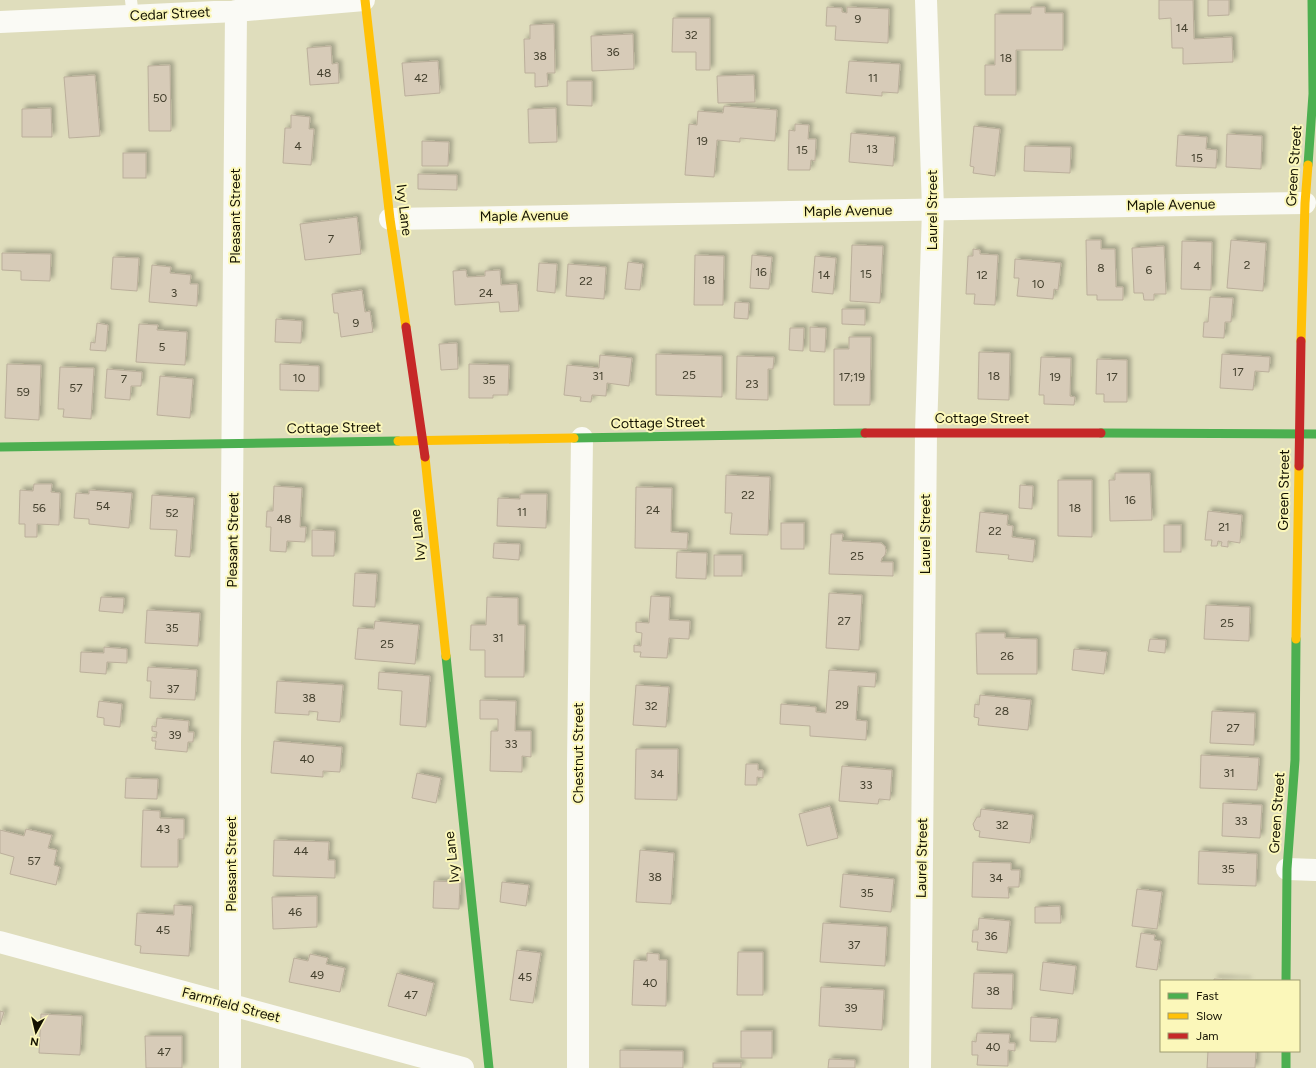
<svg xmlns="http://www.w3.org/2000/svg" width="1316" height="1068" font-family="Figtree,sans-serif">
  <style>
    .building { fill: #d7cbb8; stroke: #bbaf9b; filter: url(#shadow) }
    .lines { fill: none; stroke-linecap: round; stroke-linejoin: round }
    .lane { stroke: #fafaf5; stroke-width: 12 }
    .street { stroke: #fafaf5; stroke-width: 22 }
    .fast { stroke: #4caf50; stroke-width: 9 }
    .slow { stroke: #ffc107; stroke-width: 9 }
    .jam { stroke: #c62828; stroke-width: 9 }
    .labels { text-anchor: middle; dominant-baseline: central; stroke-width: 4; stroke-linejoin: round; paint-order: stroke }
    .number-label { font-size: 12px; fill: #44402e }
    .street-label { font-size: 14px; fill: #131100; stroke: #fbf7ba }
  </style>
  <defs>
    <filter id="shadow"><feDropShadow dx="3.5" dy="-3.5" stdDeviation="2" flood-color="#0004"/></filter>
  </defs>
  <rect width="100%" height="100%" fill="#dfddbc"/>
  <g class="building">
    <path d="M1159 0H1193L1194 39 1232 37 1233 62 1183 64V48H1172L1171 18 1159 19Z"/>
    <path d="M1208 0H1229V15L1208 16Z"/>
    <path d="M827 7 842 8V12L847 13V7L889 9 888 43 835 40 836 26H826Z"/>
    <path d="M1031 7H1045V13H1063V50H1016V95H985V65H995V14H1031Z"/>
    <path d="M673 18H710V70H696V52H672Z"/>
    <path d="M554 24 555 73H547L548 86 535 87V73H525L524 39H530V25Z"/>
    <path d="M633 34 634 69 592 71 591 36Z"/>
    <path d="M331 46 332 64 338 63 339 83 310 85 307 48Z"/>
    <path d="M438 61 440 93 405 96 402 63Z"/>
    <path d="M849 61 900 64 898 93 882 92V96L846 93Z"/>
    <path d="M170 65 171 131H149L148 66Z"/>
    <path d="M95 75 100 136 69 138 64 77Z"/>
    <path d="M754 75 755 102 718 103 717 76Z"/>
    <path d="M567 81H592V106L567 105Z"/>
    <path d="M724 106 777 110 775 141 740 138V142L717 140 714 177 685 175 689 124 697 125 698 111 723 113Z"/>
    <path d="M51 108 52 137H22V109Z"/>
    <path d="M556 108 557 142 529 143 528 109Z"/>
    <path d="M291 115 310 117 309 129H314L311 165 283 163 285 128H291Z"/>
    <path d="M795 124 809 125 808 139H816L815 161 811 160 810 170H788L789 130 795 131Z"/>
    <path d="M974 126 1000 129 995 176 973 173 974 167 970 166Z"/>
    <path d="M851 133 895 137 893 166 849 162Z"/>
    <path d="M1227 134 1262 136 1261 169 1226 167Z"/>
    <path d="M1178 135 1207 137 1206 149 1217 150 1216 168 1176 166Z"/>
    <path d="M422 141 449 142 448 166H422Z"/>
    <path d="M1025 146 1071 147 1070 173 1024 171Z"/>
    <rect x="123" y="153" width="23" height="25"/>
    <path d="M418 174 457 175V190L418 189Z"/>
    <path d="M357 217 361 254 305 260 300 224Z"/>
    <path d="M1086 240H1101V249H1115L1116 287H1123V300H1097V295H1087Z"/>
    <path d="M1231 240 1266 243 1263 291 1227 288Z"/>
    <path d="M1182 241 1212 242 1211 290 1181 289Z"/>
    <path d="M852 245 883 246 880 303 850 301Z"/>
    <path d="M1164 246 1166 294H1154V300H1144L1143 293H1134L1132 248Z"/>
    <path d="M973 249 980 250V254L998 255 995 305 974 304 975 294H966L968 256H973Z"/>
    <path d="M2 253 51 254 50 281 21 280V271L2 270Z"/>
    <path d="M695 255 724 256 723 305H694Z"/>
    <path d="M752 255 772 257 769 289 750 288Z"/>
    <path d="M815 256 836 258 833 294 812 292Z"/>
    <path d="M113 257 139 258 137 291 111 289Z"/>
    <path d="M1015 259 1061 263 1058 290 1054 289 1053 299 1017 296 1019 278H1014Z"/>
    <path d="M628 262 643 264 640 290 625 289Z"/>
    <path d="M539 263 557 264 555 293 537 291Z"/>
    <path d="M568 264 606 267 604 299 566 296Z"/>
    <path d="M152 265 171 267 170 273 191 275 190 284H198L197 306 149 302Z"/>
    <path d="M466 270 467 277 485 276V271L500 270 501 285 517 284 519 311 500 312 499 302 455 305 453 271Z"/>
    <path d="M362 290 365 312 370 311 373 332 341 337 338 313H334L332 294Z"/>
    <path d="M1210 297 1233 298 1231 322H1225L1224 338 1203 337 1204 322H1208Z"/>
    <path d="M735 302 749 303 748 319 734 318Z"/>
    <path d="M842 309H865V325L842 324Z"/>
    <path d="M276 319 302 321 301 343 275 342Z"/>
    <path d="M97 323 108 325 106 351 90 350 91 342 95 343Z"/>
    <path d="M139 324 158 325 157 330 187 332 185 365 136 362Z"/>
    <path d="M810 327 826 328 825 352 810 351Z"/>
    <path d="M790 328H804L803 351 789 350Z"/>
    <path d="M849 337H871L870 405H834V349H849Z"/>
    <path d="M457 343 458 369 441 370 439 344Z"/>
    <path d="M979 352 1010 353 1009 400 978 399Z"/>
    <path d="M656 354 722 356V397L656 395Z"/>
    <path d="M1222 354 1270 357 1269 372 1255 371 1253 390 1220 388Z"/>
    <path d="M600 355 632 358 629 386 607 383 606 396 592 395 591 402 580 401 581 397 564 395 567 365 599 368Z"/>
    <path d="M737 356 774 357 773 369H768V400L736 399Z"/>
    <path d="M1041 357 1071 358 1070 396 1075 397 1074 405 1044 404V395H1039Z"/>
    <path d="M1097 359 1127 360V402H1104V394H1096Z"/>
    <path d="M7 364 41 365 39 420 5 418Z"/>
    <path d="M280 364 319 366V391L280 390Z"/>
    <path d="M469 364 509 365 508 395H493V398H469Z"/>
    <path d="M60 367 94 368 91 419 63 417 64 409H58Z"/>
    <path d="M107 369 142 372 141 386H131L130 400 105 398Z"/>
    <path d="M160 376 193 379 190 418 157 415Z"/>
    <path d="M1115 473H1150L1152 520 1110 521 1109 480H1115Z"/>
    <path d="M726 475 770 477 768 535 730 534 732 513H725Z"/>
    <path d="M1058 480H1092V537L1058 536Z"/>
    <path d="M34 484H52L51 492 60 493 59 525 37 524V537H25V524H19L20 490 33 491Z"/>
    <path d="M1020 485 1033 486 1032 509 1019 508Z"/>
    <path d="M274 486 302 488 300 527H306L305 542 287 541 286 552 270 551 271 527H266L267 511H273Z"/>
    <path d="M636 487 672 488 671 532 688 533 687 549 635 548Z"/>
    <path d="M89 490 132 493 129 528 89 524V519L74 518 76 493 89 494Z"/>
    <path d="M520 494H547L546 528 497 526 498 498 520 499Z"/>
    <path d="M152 495 194 498 190 557 175 556 177 530 150 529Z"/>
    <path d="M1208 511 1242 515 1240 543 1228 541V547L1221 546 1222 542 1218 541 1217 546H1211L1212 540H1205Z"/>
    <path d="M980 512 1008 515 1007 525 1013 526 1012 537 1035 540 1033 562 1008 559 1009 555 976 552Z"/>
    <rect x="781" y="523" width="23" height="26"/>
    <rect x="1164" y="525" width="17" height="27"/>
    <path d="M312 530 335 531 334 556H312Z"/>
    <path d="M831 534H843L842 541 881 543 885 546 886 551 885 555 882 558 881 562H893V576L829 574Z"/>
    <path d="M494 543 520 544 519 560 493 558Z"/>
    <path d="M677 552 707 553 706 579 676 578Z"/>
    <rect x="714" y="555" width="28" height="21"/>
    <path d="M355 573 377 574 375 607 353 606Z"/>
    <path d="M829 593 862 595 859 650 826 648Z"/>
    <path d="M651 596 670 597 669 620 690 621 689 639 669 638 667 658 640 657 641 652H634V645L641 646 642 633 636 632V622L649 623Z"/>
    <path d="M101 597 124 598 123 613 99 611Z"/>
    <path d="M487 597 518 598V625H525L524 677H485V650H470L471 625H486Z"/>
    <path d="M1206 605 1250 607 1249 641 1204 639Z"/>
    <path d="M147 610 200 613 198 646 145 643Z"/>
    <path d="M375 621 419 625 415 664 355 659 358 628 374 629Z"/>
    <path d="M976 633H1005V638L1037 639V674H977Z"/>
    <path d="M1150 639 1166 640 1165 653 1148 651Z"/>
    <path d="M104 647 127 649V663L107 662 106 674 80 672 81 652 104 653Z"/>
    <path d="M1074 649 1107 652 1104 674 1072 670Z"/>
    <path d="M148 667 197 670 195 700 150 698 151 681H147Z"/>
    <path d="M829 670 876 673 875 687 858 686 856 720 867 721 866 740 810 736V726L780 724 781 704 816 707V712L826 713Z"/>
    <path d="M379 672 430 676 426 727 400 725 402 691 378 689Z"/>
    <path d="M277 681 343 685 340 722 317 720 318 712 309 711V715L275 713Z"/>
    <path d="M636 685 669 687 666 727 633 725Z"/>
    <path d="M980 695 1031 700 1028 730 978 725 979 718 974 717 975 704 979 705Z"/>
    <path d="M480 700 516 701 515 731H531V757L522 756V772L490 771 491 731H498V719H480Z"/>
    <path d="M99 701 122 704 120 727 104 725V718L97 717Z"/>
    <path d="M1212 711 1255 713 1254 745 1210 743Z"/>
    <path d="M157 718 189 721 188 732H194L193 742H188L187 752 155 749 156 741H152V737L156 738 157 732 152 731V726L156 727Z"/>
    <path d="M274 741 342 747 340 772 323 771V777L271 773Z"/>
    <path d="M636 749H678L677 800 635 799Z"/>
    <path d="M1201 755 1259 758 1257 790 1200 788Z"/>
    <path d="M746 764H758V770H763V778L757 777V785H745Z"/>
    <path d="M842 766 892 770 890 800 879 799 878 804 839 801Z"/>
    <path d="M417 773 441 778 436 803 412 798Z"/>
    <path d="M126 778 158 779 157 799 125 798Z"/>
    <path d="M1223 803 1262 805 1260 838 1222 836Z"/>
    <path d="M830 806 838 838 807 846 799 814Z"/>
    <path d="M981 809 1033 815 1030 843 979 837 980 831 975 830 973 824 977 817H980Z"/>
    <path d="M143 810 160 811V818L184 819V839H178V867H141Z"/>
    <path d="M26 829 52 835 48 848 57 850 54 865 60 867 56 885 10 874 14 857 0 853V830L24 836Z"/>
    <path d="M274 840 329 842 328 860H335V878L273 876Z"/>
    <path d="M640 850 674 853 671 904 636 902Z"/>
    <path d="M1199 851 1257 854 1256 886 1198 884Z"/>
    <path d="M973 862 1011 863V870H1020L1019 887H1008L1009 898 972 897Z"/>
    <path d="M843 874 894 879 891 912 840 907Z"/>
    <path d="M434 881 460 882 459 909 433 908Z"/>
    <path d="M502 882 529 885 526 906 500 902Z"/>
    <path d="M1137 889 1162 892 1157 929 1132 926Z"/>
    <path d="M317 896V927L273 929 272 897Z"/>
    <path d="M174 905 192 906 189 956 140 953 141 946 135 945 137 913 174 915Z"/>
    <path d="M1060 906 1061 923H1035V907Z"/>
    <path d="M979 918 1010 921 1007 953 977 950 978 942H972L973 930H978Z"/>
    <path d="M823 923 887 927 885 966 820 962Z"/>
    <path d="M1141 933 1155 935 1154 940 1161 941 1157 970 1136 967Z"/>
    <path d="M517 950 541 953 533 1003 510 1000Z"/>
    <path d="M738 952H763V995H737Z"/>
    <path d="M647 953 659 954V960H667L666 1006 632 1005 634 960 647 961Z"/>
    <path d="M310 954 328 958 326 964 345 968 340 992 289 982 294 958 308 961Z"/>
    <path d="M1043 962 1076 966 1073 994 1040 990Z"/>
    <path d="M397 973 434 983 426 1016 388 1006Z"/>
    <path d="M974 973 1013 974 1012 1009 972 1008Z"/>
    <path d="M1214 979 1248 981H1214Z"/>
    <path d="M821 987 884 990 882 1030 819 1026Z"/>
    <path d="M0 1011 4 1012 0 1025Z"/>
    <path d="M41 1014 82 1016 80 1055 39 1053Z"/>
    <path d="M1031 1017 1058 1019 1056 1042 1030 1041Z"/>
    <rect x="741" y="1031" width="31" height="27"/>
    <path d="M977 1033 1010 1034 1009 1043H1015V1051L1008 1050V1066L977 1065 978 1055H972V1041L976 1042Z"/>
    <path d="M145 1036H182V1068H146Z"/>
    <path d="M620 1050 683 1051V1068H620Z"/>
    <path d="M1208 1051H1256L1255 1068H1207Z"/>
    <path d="M829 1059 855 1060V1068H828Z"/>
    <rect x="713" y="1063" width="28" height="5"/>
  </g>
  <g class="lines">
    <path class="lane" d="M131 0 133 16"/>
    <g class="street">
      <path d="M0 22 236 11 364 0"/>
      <path d="M390 219 1305 203"/>
      <path d="M1287 869 1316 870"/>
      <path d="M0 942 463 1068"/>
      <path d="M230 1068V744L236 11"/>
      <path d="M578 1068V765L582 438"/>
      <path d="M920 1068 926 432 933 209 926 0"/>
    </g>
    <g class="fast">
      <path d="M1308 165 1313 94 1312 0"/>
      <path d="M1101 433 1316 434"/>
      <path d="M574 438 865 433"/>
      <path d="M0 447 398 441"/>
      <path d="M446 656 489 1068"/>
      <path d="M1286 981 1287 869 1295 760 1296 639"/>
      <path d="M1286 1051V1068"/>
    </g>
    <g class="slow">
      <path d="M365 0 390 219 406 327"/>
      <path d="M1301 341 1305 203 1308 165"/>
      <path d="M398 441 574 438"/>
      <path d="M425 457 446 656"/>
      <path d="M1296 639 1299 466"/>
    </g>
    <g class="jam">
      <path d="M406 327 425 457"/>
      <path d="M865 433H1101"/>
      <path d="M1299 466 1301 341"/>
    </g>
  </g>
  <g class="labels">
    <g class="number-label">
      <text x="858" y="19">9</text>
      <text x="1182" y="28">14</text>
      <text x="691" y="35">32</text>
      <text x="613" y="52">36</text>
      <text x="540" y="56">38</text>
      <text x="1006" y="58">18</text>
      <text x="324" y="73">48</text>
      <text x="421" y="78">42</text>
      <text x="873" y="78">11</text>
      <text x="160" y="98">50</text>
      <text x="702" y="141">19</text>
      <text x="298" y="146">4</text>
      <text x="872" y="149">13</text>
      <text x="802" y="150">15</text>
      <text x="1197" y="158">15</text>
      <text x="331" y="239">7</text>
      <text x="1247" y="265">2</text>
      <text x="1197" y="266">4</text>
      <text x="1101" y="268">8</text>
      <text x="1149" y="270">6</text>
      <text x="761" y="272">16</text>
      <text x="866" y="274">15</text>
      <text x="824" y="275">14</text>
      <text x="982" y="275">12</text>
      <text x="709" y="280">18</text>
      <text x="586" y="281">22</text>
      <text x="1038" y="284">10</text>
      <text x="174" y="293">3</text>
      <text x="486" y="293">24</text>
      <text x="356" y="323">9</text>
      <text x="162" y="347">5</text>
      <text x="1238" y="372">17</text>
      <text x="689" y="375">25</text>
      <text x="598" y="376">31</text>
      <text x="994" y="376">18</text>
      <text x="852" y="377">17;19</text>
      <text x="1055" y="377">19</text>
      <text x="1112" y="377">17</text>
      <text x="299" y="378">10</text>
      <text x="124" y="379">7</text>
      <text x="489" y="380">35</text>
      <text x="752" y="384">23</text>
      <text x="76" y="388">57</text>
      <text x="23" y="392">59</text>
      <text x="748" y="495">22</text>
      <text x="1130" y="500">16</text>
      <text x="103" y="506">54</text>
      <text x="39" y="508">56</text>
      <text x="1075" y="508">18</text>
      <text x="653" y="510">24</text>
      <text x="522" y="512">11</text>
      <text x="172" y="513">52</text>
      <text x="284" y="519">48</text>
      <text x="1224" y="527">21</text>
      <text x="995" y="531">22</text>
      <text x="857" y="556">25</text>
      <text x="844" y="621">27</text>
      <text x="1227" y="623">25</text>
      <text x="172" y="628">35</text>
      <text x="498" y="638">31</text>
      <text x="387" y="644">25</text>
      <text x="1007" y="656">26</text>
      <text x="173" y="689">37</text>
      <text x="309" y="698">38</text>
      <text x="842" y="705">29</text>
      <text x="651" y="706">32</text>
      <text x="1002" y="711">28</text>
      <text x="1233" y="728">27</text>
      <text x="175" y="735">39</text>
      <text x="511" y="744">33</text>
      <text x="307" y="759">40</text>
      <text x="1229" y="773">31</text>
      <text x="657" y="774">34</text>
      <text x="866" y="785">33</text>
      <text x="1241" y="821">33</text>
      <text x="1002" y="825">32</text>
      <text x="163" y="829">43</text>
      <text x="301" y="851">44</text>
      <text x="34" y="861">57</text>
      <text x="1228" y="869">35</text>
      <text x="655" y="877">38</text>
      <text x="996" y="878">34</text>
      <text x="867" y="893">35</text>
      <text x="295" y="912">46</text>
      <text x="163" y="930">45</text>
      <text x="991" y="936">36</text>
      <text x="854" y="945">37</text>
      <text x="317" y="975">49</text>
      <text x="525" y="977">45</text>
      <text x="650" y="983">40</text>
      <text x="993" y="991">38</text>
      <text x="411" y="995">47</text>
      <text x="851" y="1008">39</text>
      <text x="993" y="1047">40</text>
      <text x="164" y="1052">47</text>
    </g>
    <g class="street-label">
      <text transform="translate(170 14) rotate(-3)">Cedar Street</text>
      <text transform="translate(1294 166) rotate(-86)">Green Street</text>
      <text transform="translate(1171 205) rotate(-1)">Maple Avenue</text>
      <text transform="translate(404 210) rotate(83)">Ivy Lane</text>
      <text transform="translate(932 210) rotate(-90)">Laurel Street</text>
      <text transform="translate(848 211) rotate(-1)">Maple Avenue</text>
      <text transform="translate(235 216) rotate(-90)">Pleasant Street</text>
      <text transform="translate(524 216) rotate(-1)">Maple Avenue</text>
      <text x="982" y="418">Cottage Street</text>
      <text transform="translate(658 423) rotate(-1)">Cottage Street</text>
      <text transform="translate(334 428) rotate(-1)">Cottage Street</text>
      <text transform="translate(1284 490) rotate(-89)">Green Street</text>
      <text transform="translate(925 534) rotate(-90)">Laurel Street</text>
      <text transform="translate(418 535) rotate(-96)">Ivy Lane</text>
      <text transform="translate(233 540) rotate(-89)">Pleasant Street</text>
      <text transform="translate(578 753) rotate(-90)">Chestnut Street</text>
      <text transform="translate(1277 813) rotate(-86)">Green Street</text>
      <text transform="translate(452 857) rotate(-96)">Ivy Lane</text>
      <text transform="translate(922 858) rotate(-89)">Laurel Street</text>
      <text transform="translate(231 864) rotate(-90)">Pleasant Street</text>
      <text transform="translate(231 1005) rotate(15)">Farmfield Street</text>
    </g>
  </g>
  <rect x="1160" y="980" width="140" height="72" fill="#fbf7ba" stroke="#9e9b70"/>
  <rect x="1168" y="993" width="20" height="6" fill="#4caf50" stroke="#9e9b70"/>
  <text x="1196" y="1000" font-size="12" fill="#131100">Fast</text>
  <rect x="1168" y="1013" width="20" height="6" fill="#ffc107" stroke="#9e9b70"/>
  <text x="1196" y="1020" font-size="12" fill="#131100">Slow</text>
  <rect x="1168" y="1033" width="20" height="6" fill="#c62828" stroke="#9e9b70"/>
  <text x="1196" y="1040" font-size="12" fill="#131100">Jam</text>
  <g transform="translate(36 1032) rotate(188)" stroke="#fbf7ba" stroke-width="3" paint-order="stroke">
  <path d="M0-3L7 15L0 10L-7 15Z" fill="#131100"/>
  <text y="-6" font-size="11" font-weight="bold" text-anchor="middle" fill="#131100">N</text>
  </g>
</svg>
